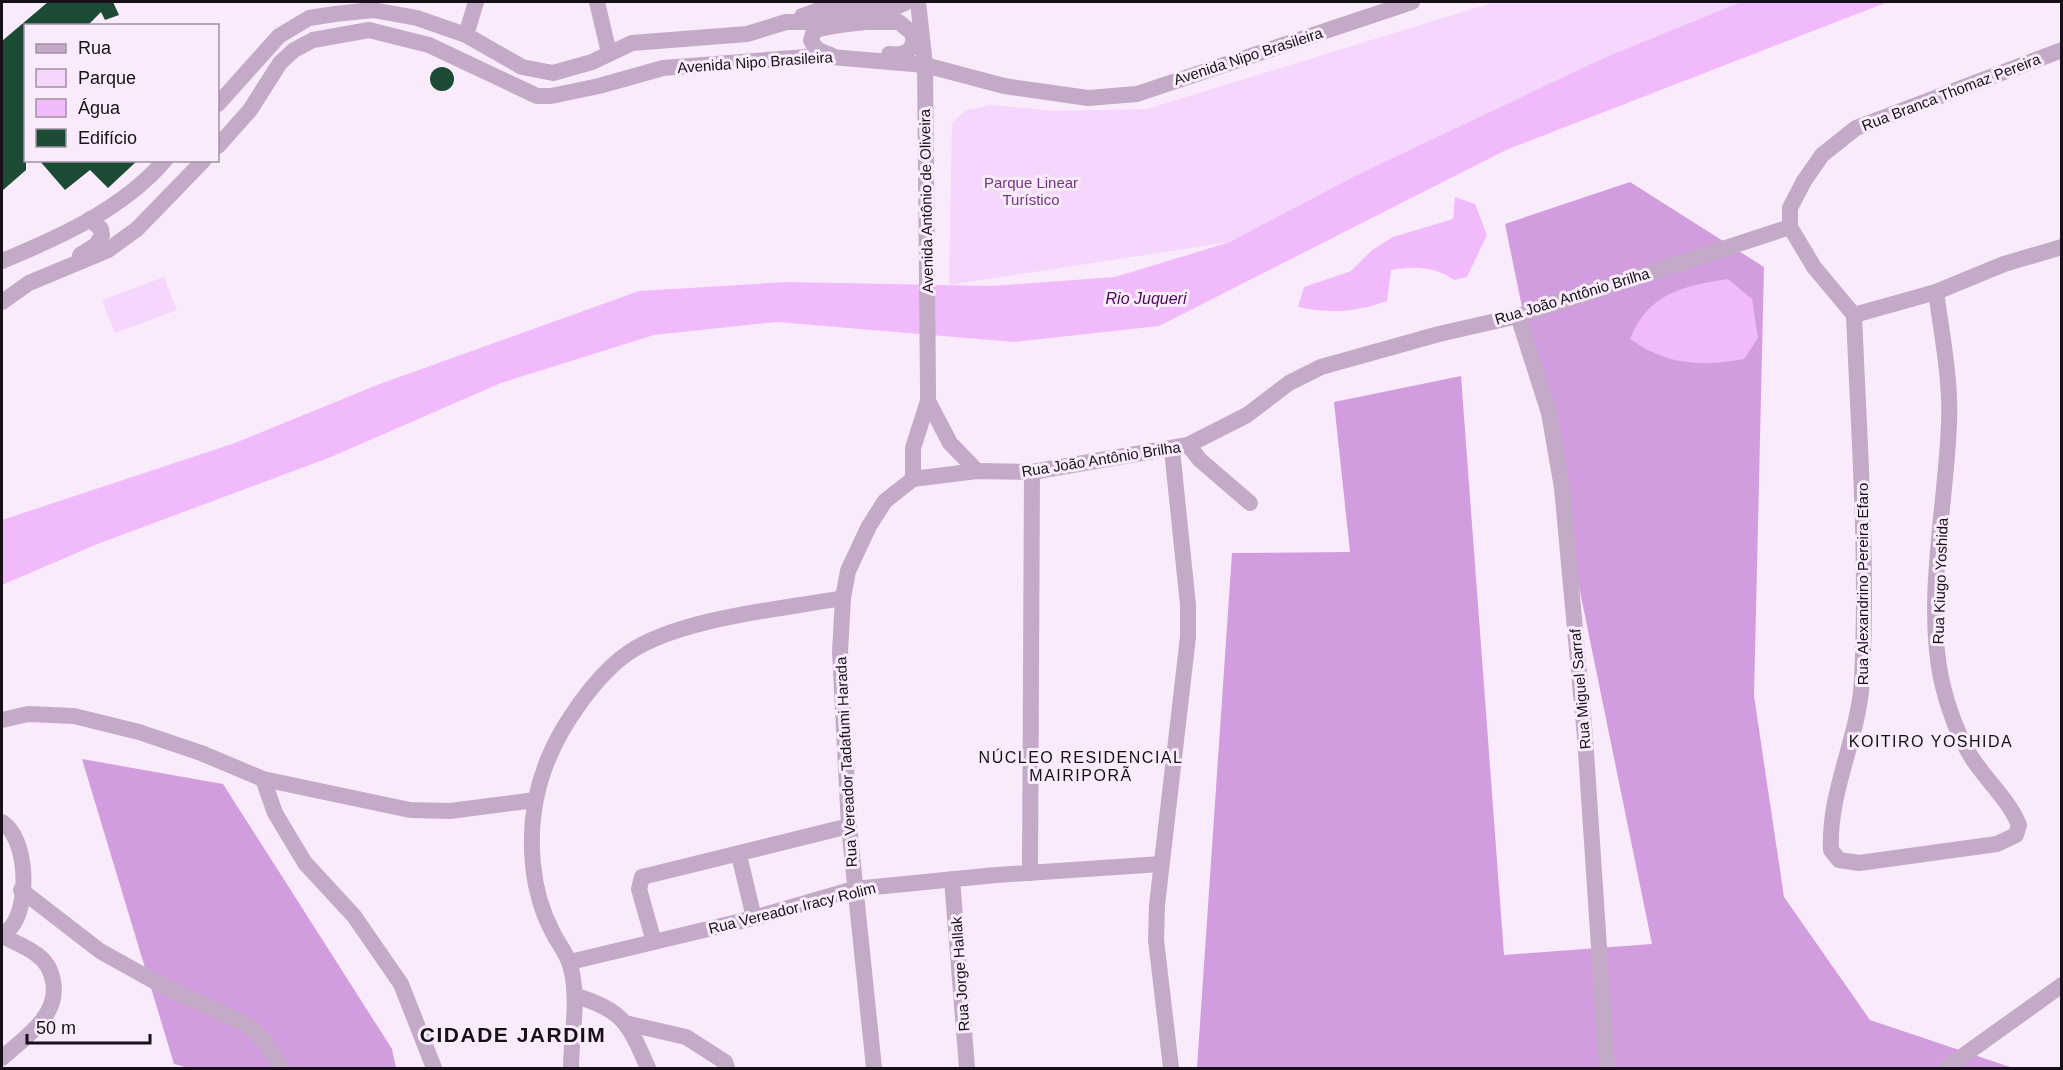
<svg xmlns="http://www.w3.org/2000/svg" width="2063" height="1070" font-family="Helvetica,sans-serif">
  <style>
    .green { fill: #f5d6fc }
    .forest { fill: #d29dde }
    .water { fill: #f1bafd }
    .building { fill: #1b4b35 }
    .lines { fill: none; stroke-linecap: round; stroke-linejoin: round }
    .minor { stroke: #c3abc8; stroke-width: 16 }
    .labels { text-anchor: middle; dominant-baseline: central; stroke-width: 6; stroke-linejoin: round; paint-order: stroke }
    .street-label { font-size: 15px; fill: #171019; stroke: #f9ebfc }
    .park-label { font-size: 15px; fill: #743583; stroke: #f9ebfc }
    .water-label { font-size: 16px; font-style: italic; fill: #4c095a; stroke: #f9ebfc }
    .neighbourhood-label { font-size: 16px; letter-spacing: 1.5px; fill: #171019; stroke: #f9ebfc }
    .district-label { font-size: 21px; font-weight: bold; letter-spacing: 1.5px; fill: #171019; stroke: #f9ebfc }
  </style>
  <rect width="100%" height="100%" fill="#f9ebfc"/>
  <g class="green">
    <path d="M1495 2H1741L1606 57 1230 242 949 285 952 123 966 110 992 105 1054 111 1147 109Z"/>
    <path d="M164 277 177 310 115 333 102 300Z"/>
  </g>
  <g class="forest">
    <path d="M1630 182 1764 267 1754 696 1784 897 1870 1020 2013 1068H1197L1232 553 1350 552 1334 402 1461 376 1504 955 1652 944 1505 224Z"/>
    <path d="M82 759 223 784 392 1049 396 1068H189L174 1064Z"/>
  </g>
  <g class="water">
    <path d="M1741 2H1888L1506 150 1159 326 1014 342 777 322 654 335 501 383 331 457 95 545 2 585V520L235 443 377 385 639 291 787 282 990 286 1115 277 1230 242 1357 175 1606 57Z"/>
    <path d="M1455 197 1475 204 1487 235 1467 277 1454 280C1435 266 1414 266 1391 270L1387 301C1356 312 1330 314 1298 307L1304 287 1351 271 1371 251 1393 237 1453 219Z"/>
    <path d="M1728 279 1752 299 1758 338 1744 359C1702 367 1666 365 1630 339 1648 293 1683 286 1728 279Z"/>
  </g>
  <g class="building">
    <path d="M48 2H113L119 15 105 20 101 12 87 26H26V170L2 191V41Z"/>
    <circle cx="442" cy="79" r="12"/>
    <path d="M39 160H138L108 188 90 170 65 190Z"/>
  </g>
  <g class="lines">
    <g class="minor">
      <path d="M597 2 609 53"/>
      <path d="M802 16 825 8 896 7 907 2"/>
      <path d="M466 35 476 2"/>
      <path d="M831 55C822 52 815 50 811 40L814 31C826 25 854 24 871 21"/>
      <path d="M218 104 279 36 309 18 335 14 373 10 417 18 466 35 522 67 553 73 592 62 632 43 747 34 786 22H899L913 34C915 51 905 56 889 54"/>
      <path d="M218 146 250 110 280 63 294 50 313 40 369 30 429 45 537 96H551L599 86 663 68 819 56 925 65 1004 86 1088 98 1137 94 1412 2"/>
      <path d="M1790 227V208L1804 181 1822 155 1856 128 2062 50"/>
      <path d="M1790 227 1814 267 1854 315 1936 292 2004 264 2062 247"/>
      <path d="M80 255 96 245 102 235 101 229 90 219"/>
      <path d="M2 261C60 237 123 209 165 160"/>
      <path d="M2 302 29 283 108 250 137 229 204 160"/>
      <path d="M1854 315C1859 436 1868 559 1862 680 1859 737 1828 792 1831 850L1839 860 1859 863 1997 844 2016 835 2019 825C2009 800 1986 780 1972 758 1957 734 1947 705 1941 678 1925 599 1946 504 1949 424 1951 380 1942 336 1936 292"/>
      <path d="M1518 316 1549 413 1562 488 1585 737 1607 1068"/>
      <path d="M928 401 950 443 977 471"/>
      <path d="M1188 445 1200 460 1250 503"/>
      <path d="M913 479V448L928 401V389L925 65 918 2"/>
      <path d="M2 720 28 714 74 716 139 732 201 753 263 779 410 810 450 811 535 800"/>
      <path d="M263 779 275 813 305 863 354 916 401 984 434 1068"/>
      <path d="M2 822C27 838 29 899 14 923 11 928 6 933 2 937"/>
      <path d="M739 855 754 918"/>
      <path d="M1030 873 1032 472"/>
      <path d="M952 879 967 1068"/>
      <path d="M21 890 100 951 161 985 246 1024 264 1040 281 1068"/>
      <path d="M654 942 639 889 642 877 849 826"/>
      <path d="M570 962 754 918 854 889 996 875 1161 864"/>
      <path d="M576 996C624 1010 629 1025 648 1068"/>
      <path d="M625 1023 686 1037 725 1062 727 1068"/>
      <path d="M2 1058C24 1038 60 1016 53 981 51 970 45 960 36 954 26 946 13 942 3 936"/>
      <path d="M571 1068C571 1034 580 999 570 965 567 954 558 943 553 933 542 912 535 887 533 864 528 815 539 770 563 729 580 701 601 672 628 653 679 618 782 609 843 598"/>
      <path d="M874 1068 849 826 840 652 843 598 848 571 869 526 885 501 913 479 977 471 1032 472 1188 445 1247 415 1289 383 1321 367 1439 334 1518 316 1790 227"/>
      <path d="M1171 1068 1156 940 1157 905 1188 637V605L1172 450"/>
      <path d="M1946 1068 2062 985"/>
    </g>
  </g>
  <g class="labels">
    <g class="street-label">
      <text transform="translate(1248 56) rotate(-18)">Avenida Nipo Brasileira</text>
      <text transform="translate(755 62) rotate(-4)">Avenida Nipo Brasileira</text>
      <text transform="translate(1951 92) rotate(-21)">Rua Branca Thomaz Pereira</text>
      <text transform="translate(926 201) rotate(-91)">Avenida Antônio de Oliveira</text>
      <text transform="translate(1572 296) rotate(-17)">Rua João Antônio Brilha</text>
      <text transform="translate(1101 459) rotate(-9)">Rua João Antônio Brilha</text>
      <text transform="translate(1940 581) rotate(-88)">Rua Kiugo Yoshida</text>
      <text transform="translate(1862 584) rotate(-90)">Rua Alexandrino Pereira Efaro</text>
      <text transform="translate(1580 689) rotate(-95)">Rua Miguel Sarraf</text>
      <text transform="translate(846 762) rotate(-93)">Rua Vereador Tadafumi Harada</text>
      <text transform="translate(792 908) rotate(-14)">Rua Vereador Iracy Rolim</text>
      <text transform="translate(960 974) rotate(-94)">Rua Jorge Hallak</text>
    </g>
    <g class="park-label">
      <text x="1031" y="182">Parque Linear<tspan x="1031" dy="17">Turístico</tspan></text>
    </g>
    <g class="water-label">
      <text x="1146" y="298">Rio Juqueri</text>
    </g>
    <g class="neighbourhood-label">
      <text x="1931" y="741">KOITIRO YOSHIDA</text>
      <text x="1081" y="757">NÚCLEO RESIDENCIAL<tspan x="1081" dy="18">MAIRIPORÃ</tspan></text>
    </g>
    <g class="district-label">
      <text x="513" y="1034">CIDADE JARDIM</text>
    </g>
  </g>
  <rect width="2063" height="1070" fill="none" stroke="#171019" stroke-width="6"/>
  <rect x="24" y="24" width="195" height="138" fill="#f9ebfc" stroke="#9f93a1" stroke-width="1.5"/>
  <rect x="36" y="44" width="30" height="9" fill="#c3abc8" stroke="#9f93a1" stroke-width="1.5"/>
  <text x="78" y="54" font-size="18" fill="#171019">Rua</text>
  <rect x="36" y="69" width="30" height="18" fill="#f5d6fc" stroke="#9f93a1" stroke-width="1.5"/>
  <text x="78" y="84" font-size="18" fill="#171019">Parque</text>
  <rect x="36" y="99" width="30" height="18" fill="#f1bafd" stroke="#9f93a1" stroke-width="1.5"/>
  <text x="78" y="114" font-size="18" fill="#171019">Água</text>
  <rect x="36" y="129" width="30" height="18" fill="#1b4b35" stroke="#9f93a1" stroke-width="1.5"/>
  <text x="78" y="144" font-size="18" fill="#171019">Edifício</text>
  <path d="M27 1034v9h123v-9" fill="none" stroke="#171019" stroke-width="3"/>
  <text x="36" y="1034" font-size="18" fill="#171019" stroke="#f9ebfc" stroke-width="4.5" paint-order="stroke">50 m</text>
</svg>
